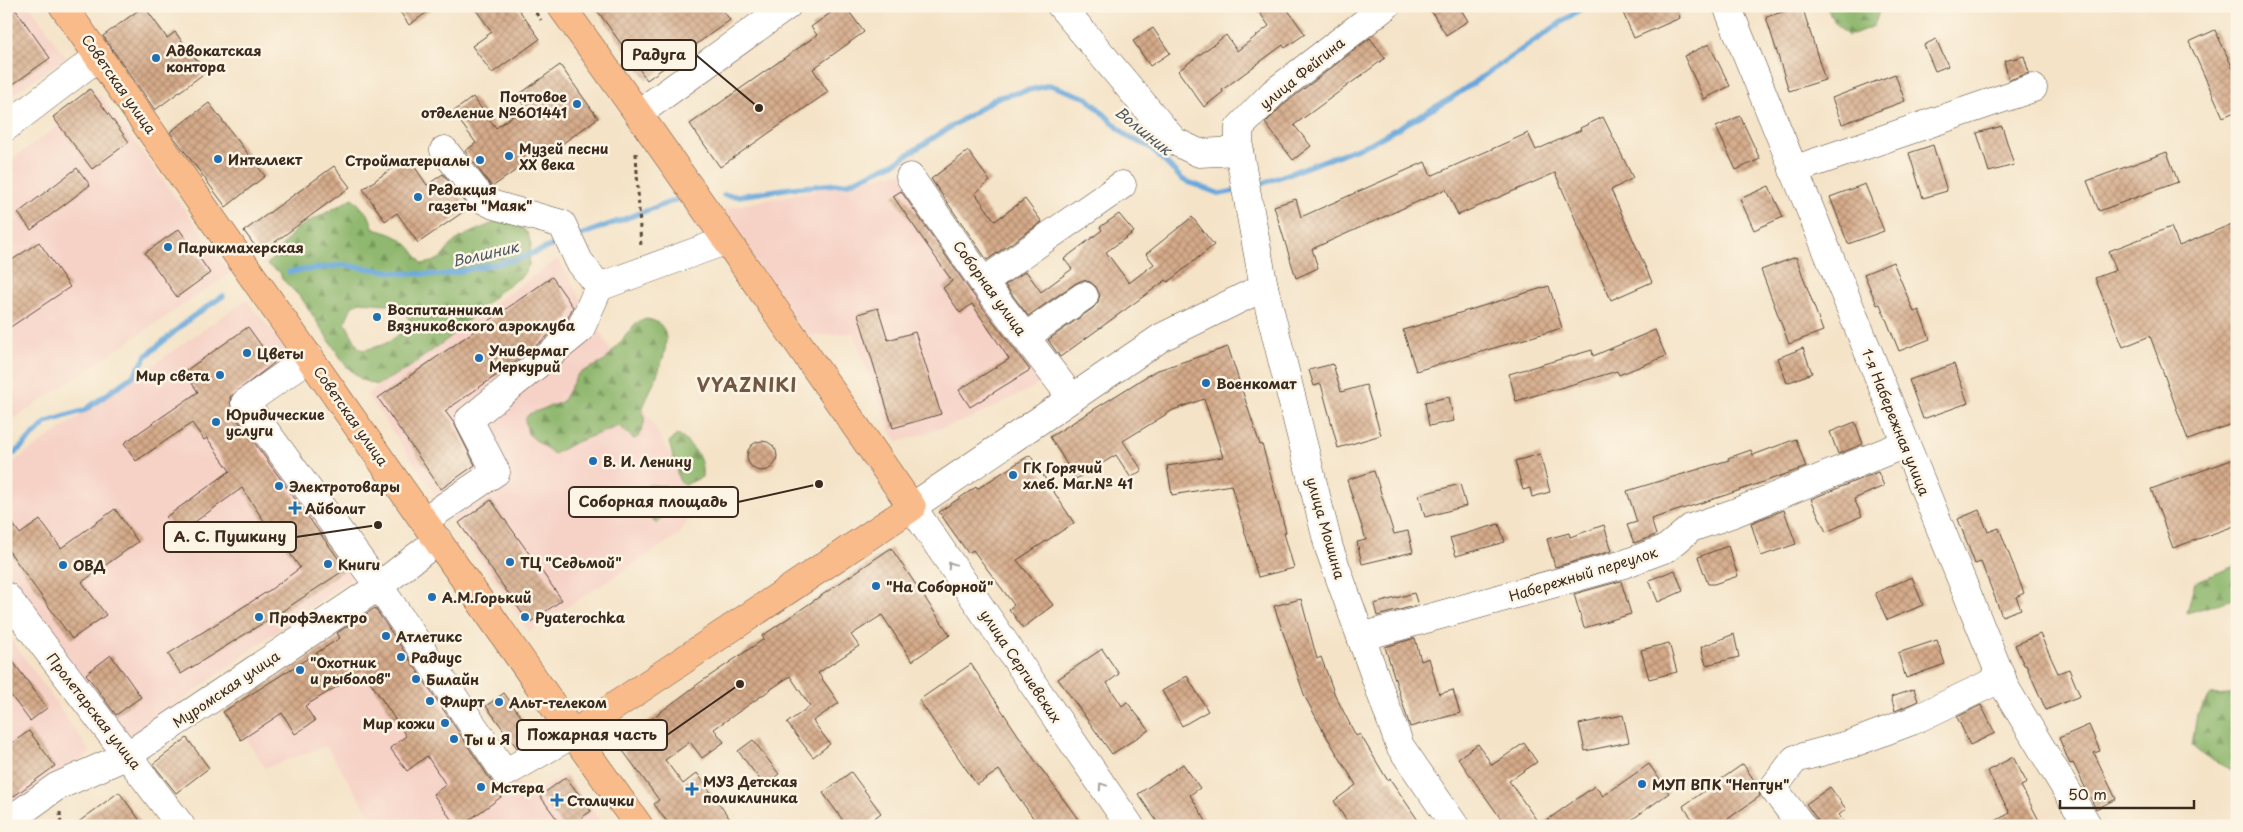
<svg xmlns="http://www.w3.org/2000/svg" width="2243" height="832" font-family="'Playpen Sans',sans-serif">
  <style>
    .built { fill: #f6d1c6 }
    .forest { fill: url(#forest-firs); stroke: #667146; fill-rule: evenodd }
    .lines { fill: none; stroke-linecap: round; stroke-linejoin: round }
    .stream { stroke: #68a7db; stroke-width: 5.5 }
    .building { fill: url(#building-cross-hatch) }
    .minor-casing { stroke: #574637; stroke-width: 29 }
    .major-casing { stroke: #574637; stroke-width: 29 }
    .path { stroke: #574637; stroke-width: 3; stroke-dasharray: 4 4; stroke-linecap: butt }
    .minor { stroke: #fff; stroke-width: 28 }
    .major { stroke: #fabb8b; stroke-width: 28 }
    .oneway { stroke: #a79f9a }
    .poi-dot { fill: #1f6fb2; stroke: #fcf5e5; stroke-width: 2 }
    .labels { text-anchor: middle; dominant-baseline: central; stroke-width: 5; stroke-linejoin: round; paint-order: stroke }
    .poi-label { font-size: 14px; font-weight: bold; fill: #3b2a1e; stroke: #fcf5e5; text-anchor: start }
    .street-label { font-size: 14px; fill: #3b2a1e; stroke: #fcf5e5 }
    .water-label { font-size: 15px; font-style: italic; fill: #4b5660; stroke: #fcf5e5 }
    .district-label { font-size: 19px; font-weight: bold; letter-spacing: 1px; fill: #715744; stroke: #fcf5e5 }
    .leader { fill: none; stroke: #3b2a1e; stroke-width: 2 }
    .callout-dot { fill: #3b2a1e; stroke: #fcf5e5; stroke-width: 2 }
    .callout { fill: #fcf5e5; stroke: #3b2a1e; stroke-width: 2 }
    .callout-label { font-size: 15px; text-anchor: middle; font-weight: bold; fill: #3b2a1e }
  </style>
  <defs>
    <pattern id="forest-firs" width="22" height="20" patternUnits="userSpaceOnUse" patternTransform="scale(1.25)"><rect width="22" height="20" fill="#90b86f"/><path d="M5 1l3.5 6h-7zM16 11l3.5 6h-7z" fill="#77965b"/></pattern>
    <pattern id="building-cross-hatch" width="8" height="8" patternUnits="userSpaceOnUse" patternTransform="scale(1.25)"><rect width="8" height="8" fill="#d5aa8a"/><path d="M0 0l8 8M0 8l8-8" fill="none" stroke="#ae8b70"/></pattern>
  </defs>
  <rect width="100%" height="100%" fill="#fcf5e5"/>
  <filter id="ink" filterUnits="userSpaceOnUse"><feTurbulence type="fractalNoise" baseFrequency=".02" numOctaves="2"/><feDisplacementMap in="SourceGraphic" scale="10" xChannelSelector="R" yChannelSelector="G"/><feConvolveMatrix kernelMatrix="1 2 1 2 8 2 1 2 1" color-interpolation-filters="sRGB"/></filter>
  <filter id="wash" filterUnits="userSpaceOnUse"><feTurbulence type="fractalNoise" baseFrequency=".0096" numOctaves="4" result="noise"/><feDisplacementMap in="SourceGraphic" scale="20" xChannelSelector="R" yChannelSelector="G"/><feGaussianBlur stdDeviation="1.12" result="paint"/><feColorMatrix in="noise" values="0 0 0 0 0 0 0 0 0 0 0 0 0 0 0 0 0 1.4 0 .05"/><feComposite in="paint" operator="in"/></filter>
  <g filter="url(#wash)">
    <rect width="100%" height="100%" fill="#f4e3c7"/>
    <g class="built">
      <path d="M6 6H30L66 58 6 99Z"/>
      <path d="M100 95 231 273 6 424V164Z"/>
      <path d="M902 172 1048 380 970 419 898 442 890 430 853 333 806 336 736 234 723 209Z"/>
      <path d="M558 259 699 505 678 535 529 632 367 394Z"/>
      <path d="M246 300 296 360 240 398 360 571 130 738 6 576V467Z"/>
      <path d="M385 603 528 797 565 774 605 826H377L326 746 265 768 230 714Z"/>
      <path d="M6 632 91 753 6 812Z"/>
    </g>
    <g class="forest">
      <path d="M1826 6H1881L1874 26 1848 36 1834 21Z"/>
      <path d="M353 198 369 216 374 229C401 236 407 241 422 264 449 261 443 247 460 238 474 230 490 225 504 219L519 224 528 234 531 244 529 265 522 276 500 291 449 338 407 369 377 385 362 380 346 366 302 299 282 279 280 272 267 265 296 229ZM360 302 401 305 410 321C396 340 386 346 362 350L358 347 345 322 352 306Z"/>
      <path d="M646 319C689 324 650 386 643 408 642 412 645 418 644 423 643 427 640 433 638 437L634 439 619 426 576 442 554 454 528 434 525 419 529 414 562 402 578 374 605 361 636 323Z"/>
      <path d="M678 434C693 447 704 456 702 477L685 485 679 480 669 442Z"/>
      <path d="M648 485 666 486 669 508 657 524 642 510 639 497Z"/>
      <path d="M2237 565V598L2187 613 2195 582Z"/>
      <path d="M2237 689V773L2204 756 2192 746 2197 714 2211 695 2230 694Z"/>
    </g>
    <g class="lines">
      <g class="stream">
        <path d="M1253 187 1371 143 1450 99 1585 6"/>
        <path d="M724 195 738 196 791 188 849 183 896 162 996 98 1050 85 1087 98 1128 137 1150 147 1183 180 1220 194 1239 190"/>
        <path d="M575 237 676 200"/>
        <path d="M289 272 344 265 400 273 442 275 518 259 561 242"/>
        <path d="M6 456 15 453 47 422 85 410 134 375 147 355 192 317 223 296"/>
      </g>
    </g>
    <g id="blocks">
      <g class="building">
        <path d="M6 6H13L50 58 12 85 6 76Z"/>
        <path d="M144 6 167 38 175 32 206 72 155 110 103 36Z"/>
        <path d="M396 6H436L409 25Z"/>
        <path d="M473 6H516L540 39 492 73 472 46 492 32Z"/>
        <path d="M594 6H720L730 20 647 80Z"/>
        <path d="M840 6H845L864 32 813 69 828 92 720 167 690 124 817 35 811 27Z"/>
        <path d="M1255 6H1285L1305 34 1285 48 1283 45 1222 90 1223 92 1204 107 1178 71 1226 35 1237 51 1269 26Z"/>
        <path d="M1428 6H1459L1468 21 1446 35Z"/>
        <path d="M1620 6H1676L1680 18 1634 38Z"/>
        <path d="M1802 6 1825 80 1789 91 1766 17Z"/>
        <path d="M1153 28 1170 53 1150 66 1133 41Z"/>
        <path d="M2215 30 2237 77V111L2223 117 2189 42Z"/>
        <path d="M1370 38 1385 58 1294 125 1311 146 1293 160 1265 123 1283 105Z"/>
        <path d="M1936 39 1948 66 1935 71 1924 45Z"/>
        <path d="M1709 44 1730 86 1704 99 1684 56Z"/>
        <path d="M2024 56 2029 73 2009 80 2004 61Z"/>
        <path d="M560 65 598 118 555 149 552 145 492 187 465 151 476 143 453 112 473 97 496 128 525 107 517 96Z"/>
        <path d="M1895 74 1905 101 1842 124 1832 98Z"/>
        <path d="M90 89 129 142 92 169 53 117Z"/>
        <path d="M209 103 265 176 226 207 170 132Z"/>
        <path d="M1740 116 1760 159 1736 170 1716 127Z"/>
        <path d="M1603 117 1633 178 1611 190 1652 282 1611 300 1555 173 1458 215 1446 189 1312 249 1318 268 1296 278 1274 206 1296 199 1301 217 1425 162 1431 176 1528 133 1536 150 1581 130 1580 128Z"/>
        <path d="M2002 126 2014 165 1989 172 1977 133Z"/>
        <path d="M1933 145 1947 191 1923 198 1909 153Z"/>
        <path d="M968 151 990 181 975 193 995 221 1025 199 1042 222 987 260 931 179Z"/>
        <path d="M2167 152 2178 182 2099 211 2087 181Z"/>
        <path d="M408 157 427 185 443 174 469 208 418 243 397 213 385 221 363 189Z"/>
        <path d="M334 166 350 187 260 253 244 231Z"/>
        <path d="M77 168 90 185 31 230 18 213Z"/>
        <path d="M1865 184 1884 231 1848 244 1830 197Z"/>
        <path d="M1769 186 1783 217 1754 230 1740 199Z"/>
        <path d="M901 191 971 292 1030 370 970 407 959 390 1009 359 972 304 960 313 943 288 952 281 893 196Z"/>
        <path d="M1119 214 1134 232 1106 252 1129 283 1154 264 1146 254 1192 217 1214 245 1168 282 1166 280 1060 357 1048 340 1093 308 1098 302 1100 295 1096 287 1090 282 1083 280 1076 283 1028 316 1005 285 1026 271 1041 292 1072 269 1064 259 1102 230 1100 227Z"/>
        <path d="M2237 222V422L2188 440 2150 336 2123 347 2095 278 2116 270 2109 251 2171 227 2179 246Z"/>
        <path d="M179 229 210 273 177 297 145 253Z"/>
        <path d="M39 242 70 287 6 330V264Z"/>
        <path d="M1796 257 1823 331 1789 344 1761 270Z"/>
        <path d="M1893 262 1914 312 1919 310 1930 339 1899 351 1880 304 1877 305 1864 274Z"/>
        <path d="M552 277 573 307 567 320 517 361 445 411 454 423 475 465 441 489 378 398Z"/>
        <path d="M1549 286 1562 328 1416 371 1403 330Z"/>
        <path d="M878 308 888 340 915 332 941 414 893 428 858 314Z"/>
        <path d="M248 327 274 363 230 397 232 412 346 569 284 610 181 674 168 654 270 590 300 568 277 534 274 536 242 488 178 534 166 517 230 471 207 438 204 440 192 423 136 461 124 443 198 392 184 372Z"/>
        <path d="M1655 330 1666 356 1619 375 1617 371 1516 401 1509 374 1592 350 1593 356Z"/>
        <path d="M1228 347 1260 445 1262 444 1286 532 1284 533 1294 568 1258 577 1231 485 1172 495 1167 466 1223 457 1204 399 1173 410 1123 441 1142 470 1131 478 1116 455 1076 479 1050 437 1155 371Z"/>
        <path d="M1803 348 1812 373 1787 383 1778 358Z"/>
        <path d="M1333 364 1341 392 1366 385 1381 435 1338 448 1321 384 1314 386 1309 370Z"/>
        <path d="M1954 364 1968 403 1923 419 1909 380Z"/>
        <path d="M1449 397 1454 421 1429 426 1425 402Z"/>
        <path d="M1855 422 1863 444 1838 454 1830 432Z"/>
        <path d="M1796 439 1806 467 1726 495 1651 519 1656 535 1634 543 1627 525 1637 522 1627 491 1729 460 1728 458 1751 450 1753 455Z"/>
        <circle cx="762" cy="456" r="15"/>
        <path d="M1540 454 1550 492 1532 497 1530 488 1523 490 1515 461Z"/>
        <path d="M1030 455 1074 523 1017 560 1053 605 1023 628 1009 609 1014 605 973 550 968 553 939 512 976 487 977 489Z"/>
        <path d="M2237 458V525L2173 548 2151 489Z"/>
        <path d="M1374 471 1394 534 1408 531 1413 552 1362 564 1357 542 1366 540 1347 480Z"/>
        <path d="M1878 472 1884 486 1854 499 1862 516 1826 532 1811 499Z"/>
        <path d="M1460 484 1466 506 1425 517 1419 495Z"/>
        <path d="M491 500 562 600 529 623 459 523Z"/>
        <path d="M115 509 138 542 82 582 106 615 72 639 6 547V514L20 534 40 520 61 548Z"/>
        <path d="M1784 510 1796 544 1761 556 1751 523Z"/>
        <path d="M1979 510 1988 532 1999 528 2024 593 2016 597 2021 609 2002 616 1981 562 1975 564 1958 519Z"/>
        <path d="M1499 524 1505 542 1456 556 1450 538Z"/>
        <path d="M1604 525 1612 551 1555 567 1547 539 1569 533 1570 537Z"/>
        <path d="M1728 546 1738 576 1714 584H1708L1698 557Z"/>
        <path d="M891 548 950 635 912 661 882 615 851 635 859 646 818 673 839 703 813 721 830 744 813 757 787 723 810 706 790 676 714 729 724 742 702 758 690 742 665 760 683 784 697 773 735 826H670L654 804 659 800 618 744 698 684 764 639 762 636Z"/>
        <path d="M1675 570 1683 591 1658 602 1649 580Z"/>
        <path d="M1912 577 1923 605 1887 620 1875 593Z"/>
        <path d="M1621 581 1631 614 1584 628 1574 594Z"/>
        <path d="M1414 593 1418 605 1377 616 1374 604Z"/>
        <path d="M1301 599 1317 659 1321 657 1335 695 1356 736 1360 734 1388 781 1390 779 1422 826H1350L1334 801 1356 785 1325 734 1305 697 1274 606Z"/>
        <path d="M375 608 492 782 508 792 461 826H456L433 794 446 785 427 756 407 771 390 748 406 736 363 671 305 706 315 721 295 734 282 713 241 740 223 712 340 638 337 633Z"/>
        <path d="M1734 634 1739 657 1706 665 1701 647Z"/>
        <path d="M2040 634 2058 673 2069 669 2080 696 2046 710 2026 665H2024L2015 645Z"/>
        <path d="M1415 638 1421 661 1429 658 1439 694 1453 690 1460 713 1410 727 1385 647Z"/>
        <path d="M1937 640 1945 664 1906 678 1898 653Z"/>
        <path d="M1669 643 1677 672 1649 679 1641 650Z"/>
        <path d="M1102 649 1119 674 1107 683 1122 706 1127 702 1149 730 1112 754 1058 679Z"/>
        <path d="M6 652 47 708 30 721 6 689Z"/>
        <path d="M111 655 141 697 116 715 86 674Z"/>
        <path d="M971 664 1034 759 1083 826H1039L999 770 977 785 919 700Z"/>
        <path d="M1187 676 1208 711 1182 726 1162 691Z"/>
        <path d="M1914 689 1918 701 1895 711 1891 697Z"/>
        <path d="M504 693 536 737 517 748 486 706Z"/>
        <path d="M1981 705 1995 733 1970 745 1957 717Z"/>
        <path d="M1623 715 1629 742 1585 751 1579 724Z"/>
        <path d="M2089 725 2100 751 2094 753 2116 799 2096 809 2073 763 2070 764 2059 738Z"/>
        <path d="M29 731 55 766 6 802V747Z"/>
        <path d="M187 738 209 768 176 793 153 764Z"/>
        <path d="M753 740 779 774 764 785 738 751Z"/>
        <path d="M1524 743 1537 762 1509 781 1540 825 1595 786 1603 796 1649 764 1669 793 1623 826H1506L1458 758 1478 744 1492 765Z"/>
        <path d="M2013 757 2027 783 2021 786 2042 826H1986L2010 813 1987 771Z"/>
        <path d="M1183 764 1200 788 1190 795 1209 826H1160L1138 794Z"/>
        <path d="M1743 764 1758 786 1760 796 1718 826H1697L1683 806Z"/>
        <path d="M851 772 881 813 864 826H847L823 793Z"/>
        <path d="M566 777 591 811 570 826H562L540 796Z"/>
        <path d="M1830 787 1846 809 1839 815 1847 826H1822L1806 804Z"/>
        <path d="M119 792 144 826H73Z"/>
      </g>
    </g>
  </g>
  <g filter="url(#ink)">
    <use href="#blocks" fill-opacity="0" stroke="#574637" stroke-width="1"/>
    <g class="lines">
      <defs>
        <g id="minor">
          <path d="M1061 6 1174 141 1199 153 1239 151"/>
          <path d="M1386 6 1273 93 1239 128V151L1264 287 1329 548 1400 746 1455 826"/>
          <path d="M1727 6 2006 689 2088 826"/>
          <path d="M639 113 787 6"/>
          <path d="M6 127 99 56"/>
          <path d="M444 150 482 199 494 205 562 224 579 261 599 287"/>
          <path d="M1793 170 2033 88"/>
          <path d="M910 177 983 282 1072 398"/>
          <path d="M983 282 1122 185"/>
          <path d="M1025 337 1084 296"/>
          <path d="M310 357 245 403 379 586 505 773 573 734"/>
          <path d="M435 513 496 472 469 420 580 330 599 287 725 241"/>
          <path d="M6 596 181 826"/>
          <path d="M1361 637 1624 564 1667 548 1691 528 1734 513 1905 444"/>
          <path d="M6 823 56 787 128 755 379 586 438 540"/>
          <path d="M1130 826 912 507 1162 337 1264 287"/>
          <path d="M1802 826 1773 788 1795 759 1851 744 1912 721 2002 678"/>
        </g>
        <g id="major">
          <path d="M63 6 573 734 639 826"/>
          <path d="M561 6C681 171 795 340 912 507L573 734"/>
        </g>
      </defs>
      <use href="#minor" class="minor-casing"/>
      <use href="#major" class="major-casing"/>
      <g class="path">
        <path d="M531 6 541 20"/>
        <path d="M636 153 641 248"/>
        <path d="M60 812 61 826"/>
      </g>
      <use href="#minor" class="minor"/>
      <use href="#major" class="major"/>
    </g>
    <defs><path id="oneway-chevron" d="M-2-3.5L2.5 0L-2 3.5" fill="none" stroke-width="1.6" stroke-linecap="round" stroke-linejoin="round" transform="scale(1.25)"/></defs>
    <g class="oneway">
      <use href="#oneway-chevron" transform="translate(951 565) rotate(-124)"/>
      <use href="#oneway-chevron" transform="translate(1102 786) rotate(-124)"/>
    </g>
  </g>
  <g class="poi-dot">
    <circle cx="156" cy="58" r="5"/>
    <circle cx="577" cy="104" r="5"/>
    <circle cx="509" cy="156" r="5"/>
    <circle cx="218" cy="159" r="5"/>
    <circle cx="480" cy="160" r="5"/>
    <circle cx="418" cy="197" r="5"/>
    <circle cx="168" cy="247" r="5"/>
    <circle cx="377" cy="317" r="5"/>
    <circle cx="247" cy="353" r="5"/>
    <circle cx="479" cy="358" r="5"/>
    <circle cx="220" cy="375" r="5"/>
    <circle cx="1206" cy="383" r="5"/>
    <circle cx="216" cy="422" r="5"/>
    <circle cx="593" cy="461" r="5"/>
    <circle cx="1013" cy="475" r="5"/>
    <circle cx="279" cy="486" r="5"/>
    <path d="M292.5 500.5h5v5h5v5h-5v5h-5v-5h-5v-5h5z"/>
    <circle cx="510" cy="562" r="5"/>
    <circle cx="328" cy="564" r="5"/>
    <circle cx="63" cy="565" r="5"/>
    <circle cx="876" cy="586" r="5"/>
    <circle cx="432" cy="597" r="5"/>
    <circle cx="259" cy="617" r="5"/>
    <circle cx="525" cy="617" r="5"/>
    <circle cx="386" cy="636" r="5"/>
    <circle cx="401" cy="657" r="5"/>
    <circle cx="300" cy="670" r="5"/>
    <circle cx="416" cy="679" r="5"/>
    <circle cx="430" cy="701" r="5"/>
    <circle cx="499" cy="702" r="5"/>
    <circle cx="445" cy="723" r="5"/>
    <circle cx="454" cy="739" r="5"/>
    <circle cx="1642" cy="784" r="5"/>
    <circle cx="481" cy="787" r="5"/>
    <path d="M689.5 781.5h5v5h5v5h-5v5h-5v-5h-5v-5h5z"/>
    <path d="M554.5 792.5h5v5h5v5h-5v5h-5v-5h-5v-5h5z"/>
  </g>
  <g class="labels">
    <g class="poi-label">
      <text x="166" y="50">Адвокатская<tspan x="166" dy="16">контора</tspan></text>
      <text x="567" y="96" text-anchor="end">Почтовое<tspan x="567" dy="16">отделение №601441</tspan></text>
      <text x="519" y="148">Музей песни<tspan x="519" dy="16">XX века</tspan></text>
      <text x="228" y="159">Интеллект</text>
      <text x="470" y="160" text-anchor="end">Стройматериалы</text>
      <text x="428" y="189">Редакция<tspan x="428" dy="16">газеты "Маяк"</tspan></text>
      <text x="178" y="247">Парикмахерская</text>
      <text x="387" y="309">Воспитанникам<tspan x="387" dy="16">Вязниковского аэроклуба</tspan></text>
      <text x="489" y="350">Универмаг<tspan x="489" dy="16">Меркурий</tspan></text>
      <text x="257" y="353">Цветы</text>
      <text x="210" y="375" text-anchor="end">Мир света</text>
      <text x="1216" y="383">Военкомат</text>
      <text x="226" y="414">Юридические<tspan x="226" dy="16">услуги</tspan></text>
      <text x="603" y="461">В. И. Ленину</text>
      <text x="1023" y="467">ГК Горячий<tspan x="1023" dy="16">хлеб. Маг.№ 41</tspan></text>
      <text x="289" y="486">Электротовары</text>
      <text x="305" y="508">Айболит</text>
      <text x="520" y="562">ТЦ "Седьмой"</text>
      <text x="338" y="564">Книги</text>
      <text x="73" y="565">ОВД</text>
      <text x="886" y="586">"На Соборной"</text>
      <text x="442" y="597">А.М.Горький</text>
      <text x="269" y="617">ПрофЭлектро</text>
      <text x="535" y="617">Pyaterochka</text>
      <text x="396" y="636">Атлетикс</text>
      <text x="411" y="657">Радиус</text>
      <text x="310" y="662">"Охотник<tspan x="310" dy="16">и рыболов"</tspan></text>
      <text x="426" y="679">Билайн</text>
      <text x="440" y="701">Флирт</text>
      <text x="509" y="702">Альт-телеком</text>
      <text x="435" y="723" text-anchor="end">Мир кожи</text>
      <text x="464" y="739">Ты и Я</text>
      <text x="703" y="781">МУЗ Детская<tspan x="703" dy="16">поликлиника</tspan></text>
      <text x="1652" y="784">МУП ВПК "Нептун"</text>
      <text x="491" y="787">Мстера</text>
      <text x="567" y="800">Столички</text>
    </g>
    <g class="street-label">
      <text transform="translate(1302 73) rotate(-39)">улица Фейгина</text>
      <text transform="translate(119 84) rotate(55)">Советская улица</text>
      <text transform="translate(990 288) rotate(54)">Соборная улица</text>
      <text transform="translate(351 416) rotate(55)">Советская улица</text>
      <text transform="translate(1896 422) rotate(68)">1-я Набережная улица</text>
      <text transform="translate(1326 528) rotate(74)">улица Мошина</text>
      <text transform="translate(1583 574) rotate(-17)">Набережный переулок</text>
      <text transform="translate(1021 666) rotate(56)">улица Сергиевских</text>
      <text transform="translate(226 689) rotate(-34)">Муромская улица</text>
      <text transform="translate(94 711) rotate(52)">Пролетарская улица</text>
    </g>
    <g class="water-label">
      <text transform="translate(1144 130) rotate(39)">Волшник</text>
      <text transform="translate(485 253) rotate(-13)">Волшник</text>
    </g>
    <g class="district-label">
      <text x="747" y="384">VYAZNIKI</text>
    </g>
  </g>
  <path class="leader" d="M759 108L696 55M819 484L738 502M378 525L296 537M740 684L667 735"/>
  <g class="callout-dot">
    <circle cx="759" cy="108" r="5"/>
    <circle cx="819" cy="484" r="5"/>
    <circle cx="378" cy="525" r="5"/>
    <circle cx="740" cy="684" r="5"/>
  </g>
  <g class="callout">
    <rect x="622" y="40" width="74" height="30" rx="5"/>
    <rect x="569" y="487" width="169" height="30" rx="5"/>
    <rect x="164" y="522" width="132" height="30" rx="5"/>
    <rect x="517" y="720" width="150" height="30" rx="5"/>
  </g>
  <g class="callout-label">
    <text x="659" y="60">Радуга</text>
    <text x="653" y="507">Соборная площадь</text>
    <text x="230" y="542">А. С. Пушкину</text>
    <text x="592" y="740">Пожарная часть</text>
  </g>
  <rect width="2243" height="832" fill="none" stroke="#fcf5e5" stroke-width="25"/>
  <path d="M2060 800v8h134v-8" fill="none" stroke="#3b2a1e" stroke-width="2.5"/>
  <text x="2068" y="800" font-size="15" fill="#3b2a1e" stroke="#fcf5e5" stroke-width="4" paint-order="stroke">50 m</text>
</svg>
